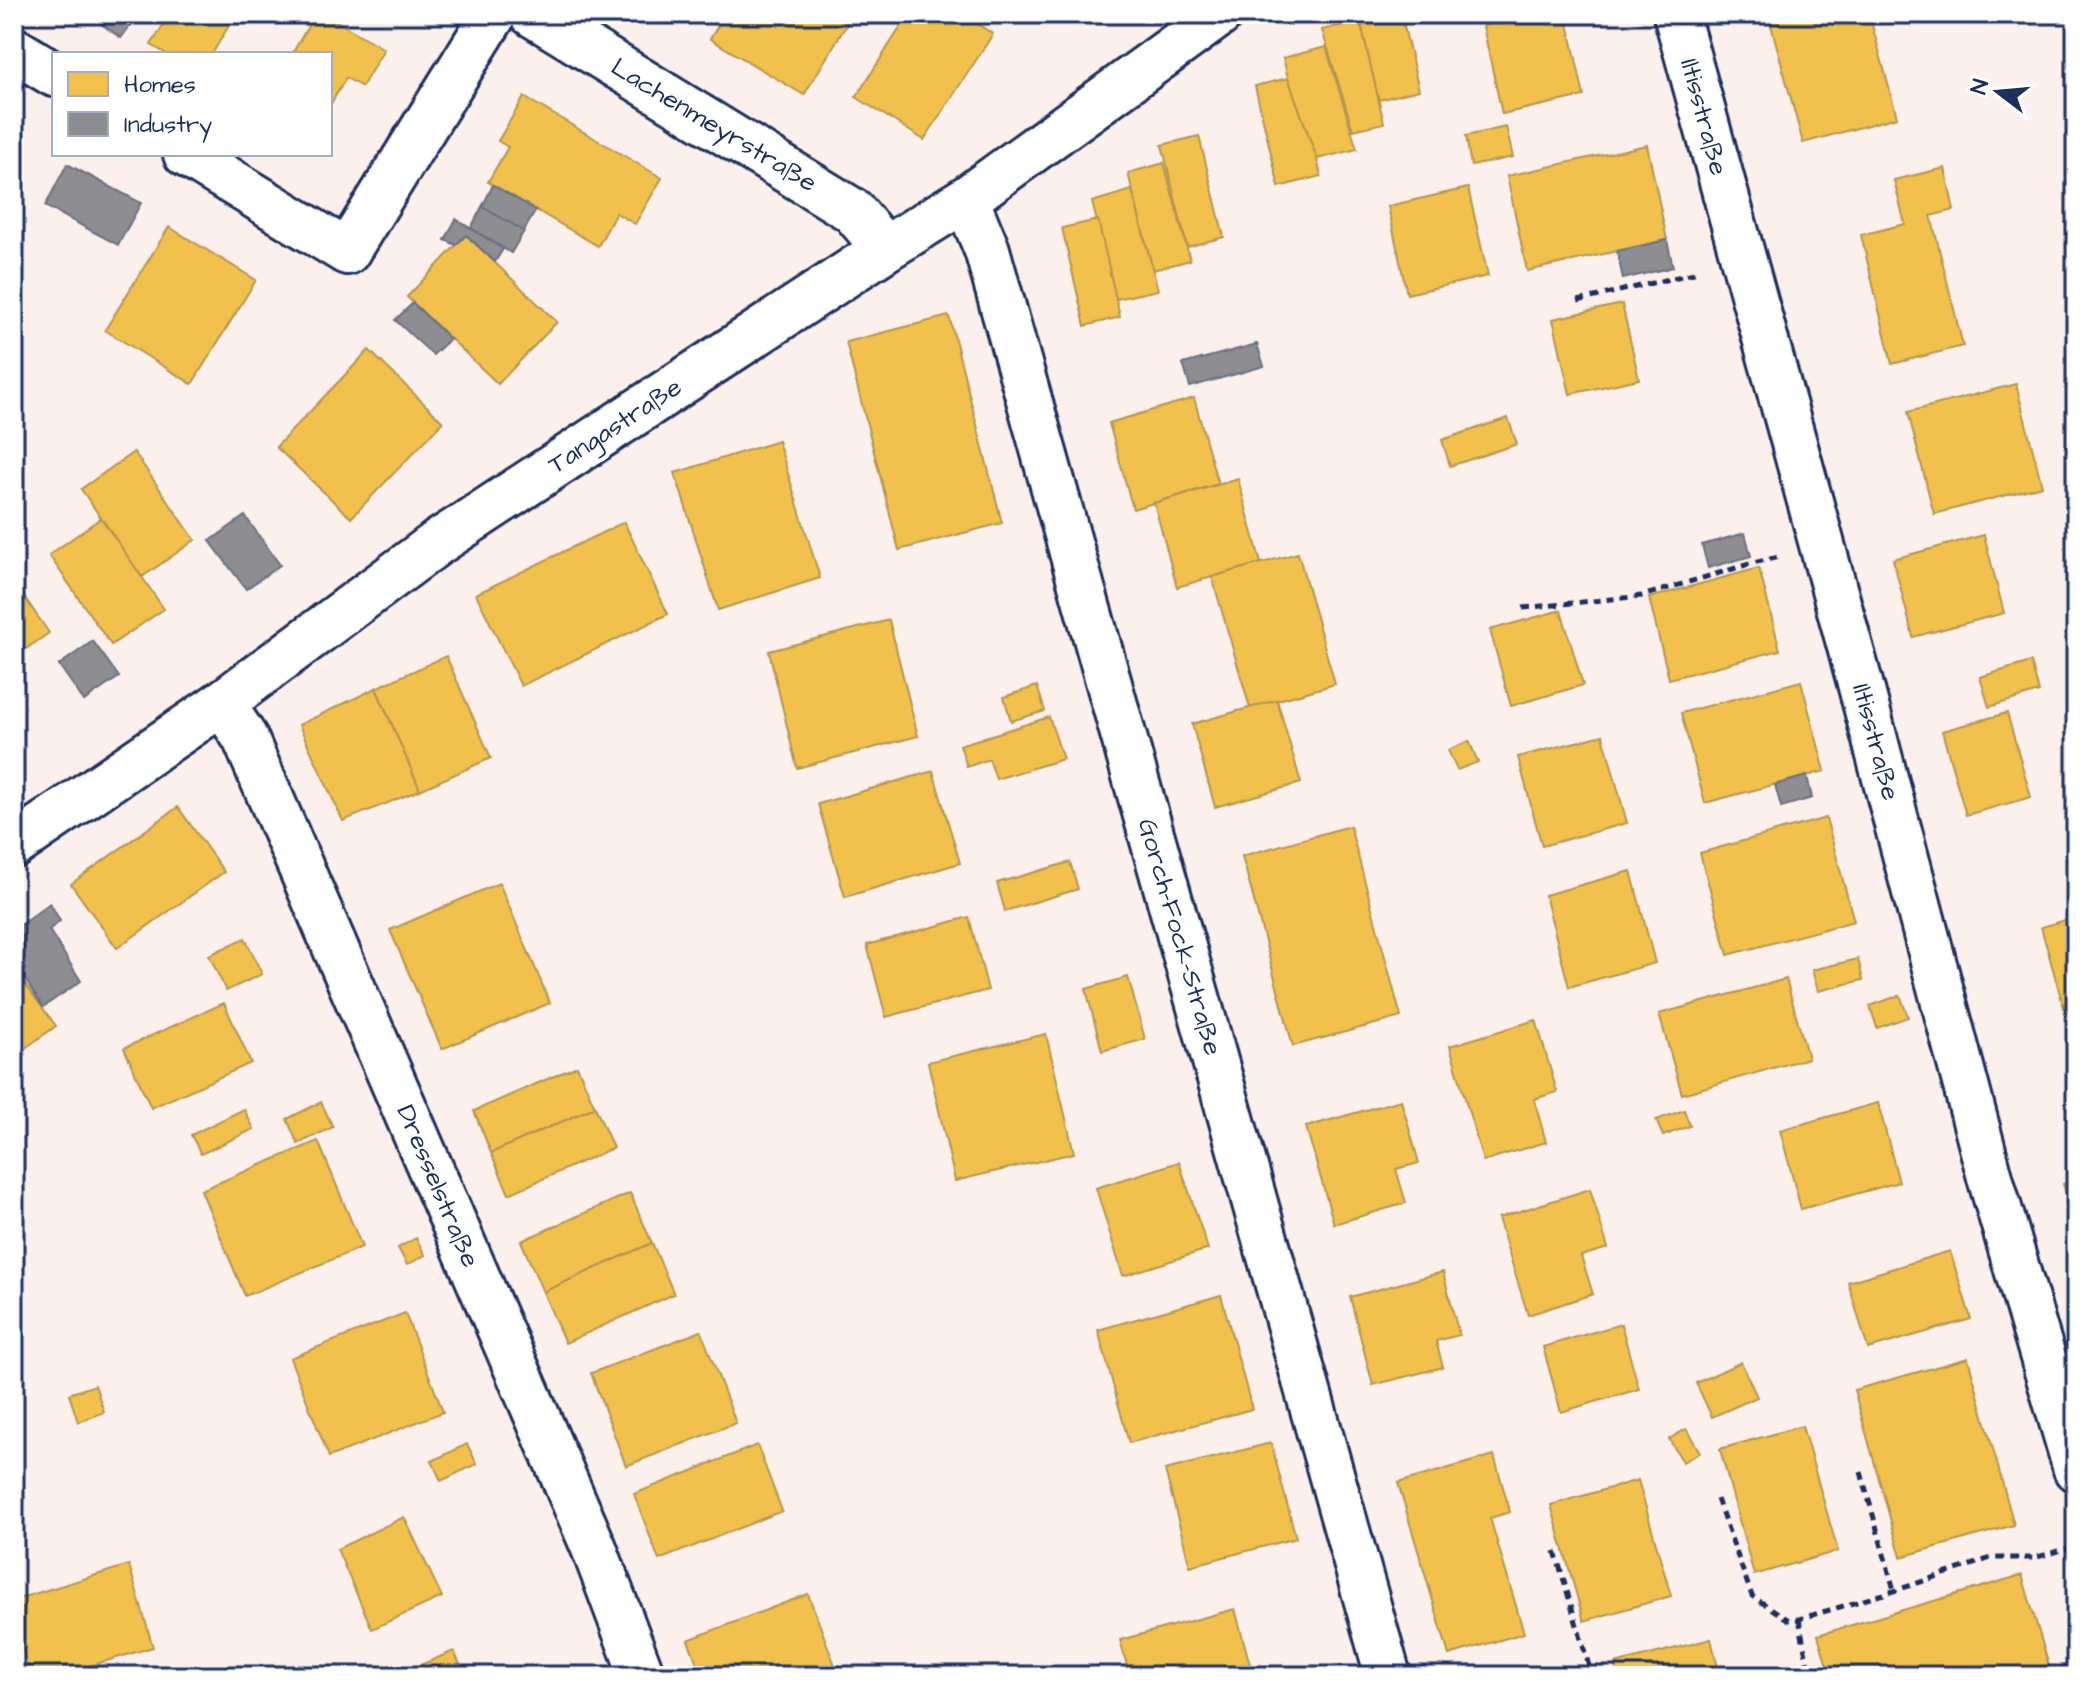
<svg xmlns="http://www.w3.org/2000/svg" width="2090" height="1690" font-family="'Architects Daughter',sans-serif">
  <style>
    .homes { fill: #f2c14e; stroke: #b29553; stroke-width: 2 }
    .industry { fill: #8d8d92; stroke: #6b7182; stroke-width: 2 }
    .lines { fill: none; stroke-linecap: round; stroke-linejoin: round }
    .street-casing { stroke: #1b2f5e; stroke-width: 50 }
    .path { stroke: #1b2f5e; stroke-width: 5; stroke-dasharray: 8 6; stroke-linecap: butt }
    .street { stroke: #fff; stroke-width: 44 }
    .labels { text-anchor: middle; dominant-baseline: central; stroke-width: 8; stroke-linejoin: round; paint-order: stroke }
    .street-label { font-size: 26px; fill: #1b2f5e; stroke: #fff }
  </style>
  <rect width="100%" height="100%" fill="#fbf0ec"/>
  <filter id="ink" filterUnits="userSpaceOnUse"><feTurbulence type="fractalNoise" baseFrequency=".0125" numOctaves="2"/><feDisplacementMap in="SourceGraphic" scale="16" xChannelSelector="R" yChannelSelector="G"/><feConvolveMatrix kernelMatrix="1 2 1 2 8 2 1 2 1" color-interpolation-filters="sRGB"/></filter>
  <g filter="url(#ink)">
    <g class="homes">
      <path d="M170 14H229L234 17 212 54H167L151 45Z"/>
      <path d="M315 14H324L384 49 362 87 346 78 330 105V54H292Z"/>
      <path d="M725 14H853L804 95 710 39Z"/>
      <path d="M909 14H962L993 34 924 140 856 97Z"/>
      <path d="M1359 14H1401L1419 90 1378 100Z"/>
      <path d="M1539 14H1566L1584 96 1502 114 1483 26Z"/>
      <path d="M1768 14H1891L1892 16 1871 21 1897 117 1803 143Z"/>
      <path d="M1360 21 1384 123 1353 130 1322 30Z"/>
      <path d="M1326 47 1357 149 1317 159 1288 78 1283 58Z"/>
      <path d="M1288 78 1317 159 1321 176 1279 187 1255 86Z"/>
      <path d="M524 97 662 178 635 224 616 213 598 246 488 182 508 147 498 141Z"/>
      <path d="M1506 127 1513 157 1471 166 1466 136Z"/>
      <path d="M1199 136 1224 237 1187 247 1162 145Z"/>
      <path d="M1647 145 1667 240 1527 271 1507 176Z"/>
      <path d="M1164 163 1190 260 1153 270 1128 173Z"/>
      <path d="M1945 168 1954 210 1931 216 1963 346 1892 364 1861 235 1905 224 1894 180Z"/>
      <path d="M1468 188 1488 276 1407 294 1388 206Z"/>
      <path d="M1132 190 1158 290 1116 299 1092 202Z"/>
      <path d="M1098 220 1120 317 1085 326 1062 228Z"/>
      <path d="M169 227 256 280 192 384 105 330Z"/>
      <path d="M466 235 557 322 498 384 407 297Z"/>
      <path d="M1622 304 1639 379 1570 394 1553 319Z"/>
      <path d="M949 316 1002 523 899 550 846 342Z"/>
      <path d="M369 350 443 422 351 518 276 447Z"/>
      <path d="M2016 384 2042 486 1934 514 1908 412Z"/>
      <path d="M1194 398 1218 484 1133 509 1109 423Z"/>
      <path d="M1508 418 1517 444 1450 466 1442 440Z"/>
      <path d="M778 441 820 578 718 610 675 473Z"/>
      <path d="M134 452 195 540 142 577 81 489Z"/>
      <path d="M1238 479 1261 563 1177 587 1154 503Z"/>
      <path d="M101 518 164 609 111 645 49 555Z"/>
      <path d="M624 522 668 614 521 686 476 594Z"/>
      <path d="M1984 535 2004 613 1913 637 1893 559Z"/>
      <path d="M1298 553 1335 684 1250 708 1212 577Z"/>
      <path d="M1759 568 1780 650 1669 679 1649 598Z"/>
      <path d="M14 582 49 633 14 657Z"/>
      <path d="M1561 610 1583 685 1511 706 1490 630Z"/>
      <path d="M889 620 918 736 797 768 769 651Z"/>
      <path d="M446 656 491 758 420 790 376 688Z"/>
      <path d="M2031 662 2039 692 1989 707 1980 677Z"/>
      <path d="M1801 681 1825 771 1705 803 1681 713Z"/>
      <path d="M1037 686 1045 711 1011 721 1004 697Z"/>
      <path d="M376 688 420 790 343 821 299 725Z"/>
      <path d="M1277 700 1301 783 1215 807 1192 724Z"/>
      <path d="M2007 713 2031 797 1966 815 1942 731Z"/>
      <path d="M1049 717 1063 759 996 779 989 759 967 767 960 745Z"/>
      <path d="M1603 735 1627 823 1542 846 1518 757Z"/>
      <path d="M1469 741 1478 762 1457 770 1448 750Z"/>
      <path d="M933 771 960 863 845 897 818 804Z"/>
      <path d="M178 807 224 872 117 948 71 884Z"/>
      <path d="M1826 818 1854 921 1728 955 1700 853Z"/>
      <path d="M1350 826 1401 1017 1293 1046 1242 856Z"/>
      <path d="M1070 862 1078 889 1005 911 997 883Z"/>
      <path d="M1631 871 1655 963 1569 987 1545 895Z"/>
      <path d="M499 883 550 1003 442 1049 390 930Z"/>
      <path d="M969 917 988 990 886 1017 867 945Z"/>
      <path d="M2076 917V1050L2041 927Z"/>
      <path d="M245 938 262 974 226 991 209 955Z"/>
      <path d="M1858 959 1863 980 1818 991 1812 970Z"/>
      <path d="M14 969 56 1026 14 1056Z"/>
      <path d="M1128 977 1145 1039 1102 1051 1086 989Z"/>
      <path d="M1786 979 1808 1058 1682 1094 1659 1014Z"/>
      <path d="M1900 995 1908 1017 1877 1028 1870 1006Z"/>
      <path d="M224 1003 251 1063 151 1108 124 1048Z"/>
      <path d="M1536 1020 1557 1092 1534 1099 1546 1142 1483 1161 1450 1046Z"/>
      <path d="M1046 1034 1074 1153 955 1181 928 1062Z"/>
      <path d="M577 1066 595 1107 491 1153 474 1111Z"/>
      <path d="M1401 1100 1419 1163 1396 1169 1406 1203 1334 1224 1306 1127Z"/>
      <path d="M321 1102 333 1127 298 1144 287 1119Z"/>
      <path d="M1878 1103 1899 1182 1801 1209 1780 1130Z"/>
      <path d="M595 1107 613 1148 509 1194 491 1153Z"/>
      <path d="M244 1109 254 1129 201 1154 191 1135Z"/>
      <path d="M1684 1110 1690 1126 1663 1136 1656 1120Z"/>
      <path d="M318 1141 362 1247 245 1296 201 1190Z"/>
      <path d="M1179 1162 1208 1249 1123 1276 1096 1188Z"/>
      <path d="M2076 1180V1224L2063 1184Z"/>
      <path d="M1590 1189 1608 1248 1581 1256 1593 1294 1528 1315 1498 1218Z"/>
      <path d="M630 1193 652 1243 543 1292 521 1241Z"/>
      <path d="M416 1238 425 1255 407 1265 398 1248Z"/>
      <path d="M652 1243 674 1294 565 1343 543 1292Z"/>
      <path d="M1950 1251 1971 1319 1868 1349 1848 1282Z"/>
      <path d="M1443 1272 1459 1335 1436 1341 1443 1367 1373 1385 1350 1297Z"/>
      <path d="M1221 1295 1252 1409 1129 1443 1098 1330Z"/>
      <path d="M405 1313 443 1412 329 1457 290 1358Z"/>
      <path d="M1621 1324 1639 1389 1561 1412 1543 1347Z"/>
      <path d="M701 1331 736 1423 626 1466 591 1373Z"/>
      <path d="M1968 1358 2014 1525 1901 1557 1854 1390Z"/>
      <path d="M1741 1362 1757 1397 1712 1417 1696 1383Z"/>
      <path d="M95 1385 104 1412 78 1422 69 1394Z"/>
      <path d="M1802 1426 1838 1551 1754 1575 1720 1449Z"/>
      <path d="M1686 1429 1700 1452 1683 1462 1669 1439Z"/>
      <path d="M1271 1443 1296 1538 1190 1566 1165 1470Z"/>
      <path d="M467 1444 477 1464 441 1481 432 1461Z"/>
      <path d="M757 1445 782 1511 659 1560 634 1494Z"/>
      <path d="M1494 1455 1510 1512 1490 1518 1524 1633 1449 1655 1398 1483Z"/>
      <path d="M1638 1480 1671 1596 1584 1621 1551 1505Z"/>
      <path d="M404 1517 442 1597 372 1629 337 1549Z"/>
      <path d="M129 1565 153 1647 56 1676H30L14 1621V1600Z"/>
      <path d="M2022 1575 2052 1676H1830L1818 1635Z"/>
      <path d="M808 1594 839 1676H702L688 1640Z"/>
      <path d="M1235 1609 1253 1676H1130L1120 1640Z"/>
      <path d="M1711 1639 1720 1676H1618L1615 1664Z"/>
      <path d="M454 1651 465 1676H394Z"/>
    </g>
    <g class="industry">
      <path d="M107 14H139L121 38 100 23Z"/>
      <path d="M67 164 141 203 118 245 45 206Z"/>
      <path d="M493 185 536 210 524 231 482 207Z"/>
      <path d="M482 207 524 231 511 253 471 228Z"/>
      <path d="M456 219 503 249 495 262 466 235 456 245 445 240Z"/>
      <path d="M1667 240 1673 267 1623 279 1617 251Z"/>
      <path d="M413 303 450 339 433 355 395 320Z"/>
      <path d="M1257 344 1264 366 1190 387 1183 364Z"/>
      <path d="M245 516 280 565 246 589 210 541Z"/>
      <path d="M1745 533 1751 556 1708 568 1702 545Z"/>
      <path d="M93 641 119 677 84 701 59 665Z"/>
      <path d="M1807 776 1812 798 1781 807 1775 785Z"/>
      <path d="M50 903 60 921 49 930 81 981 43 1007 14 962V930Z"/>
    </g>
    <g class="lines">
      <defs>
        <g id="street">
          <path d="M532 14 853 211 885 249"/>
          <path d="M1676 14 1860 683 1991 1181 2076 1469"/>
          <path d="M14 50 54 74"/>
          <path d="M186 154 347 252 494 14"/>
          <path d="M966 199 987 250 1388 1676"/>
          <path d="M222 703 245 738 594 1548 642 1676"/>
          <path d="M14 845 222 703 437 543 885 249 966 199 1220 14"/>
        </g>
      </defs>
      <use href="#street" class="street-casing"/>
      <g class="path">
        <path d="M1578 301 1698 272"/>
        <path d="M1523 608 1642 596 1753 563 1779 557"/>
        <path d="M1861 1472 1894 1590"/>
        <path d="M1717 1499 1752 1596 1789 1620 1799 1619 1894 1591 1991 1558H2034L2076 1546"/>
        <path d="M1555 1551 1592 1676"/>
        <path d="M1799 1619 1810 1676"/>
      </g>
      <use href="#street" class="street"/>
    </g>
  </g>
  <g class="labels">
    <g class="street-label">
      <text transform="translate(1704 117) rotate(75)">Iltisstraße</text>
      <text transform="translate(714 125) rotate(31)">Lachenmeyrstraße</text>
      <text transform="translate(615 426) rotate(-33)">Tangastraße</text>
      <text transform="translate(1876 742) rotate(75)">Iltisstraße</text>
      <text transform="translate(1180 937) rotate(74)">Gorch-Fock-Straße</text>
      <text transform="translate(438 1186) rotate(67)">Dresselstraße</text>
    </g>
  </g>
  <rect width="2090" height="1690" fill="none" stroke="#fff" stroke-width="48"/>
  <rect x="24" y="24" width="2042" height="1642" fill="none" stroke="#1b2f5e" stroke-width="3" filter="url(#ink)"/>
  <rect x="52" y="52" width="280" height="104" fill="#ffffff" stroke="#a4acbf" stroke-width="2"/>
  <rect x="68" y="72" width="40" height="24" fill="#f2c14e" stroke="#a4acbf" stroke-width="2"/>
  <text x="124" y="92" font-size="24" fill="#1b2f5e">Homes</text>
  <rect x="68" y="112" width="40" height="24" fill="#8d8d92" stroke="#a4acbf" stroke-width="2"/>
  <text x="124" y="132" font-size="24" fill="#1b2f5e">Industry</text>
  <g transform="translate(1998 92) rotate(286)" stroke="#ffffff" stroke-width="6" paint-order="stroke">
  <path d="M0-6L14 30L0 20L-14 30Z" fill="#1b2f5e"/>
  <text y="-12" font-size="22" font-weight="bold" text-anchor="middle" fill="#1b2f5e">N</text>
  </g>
</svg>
